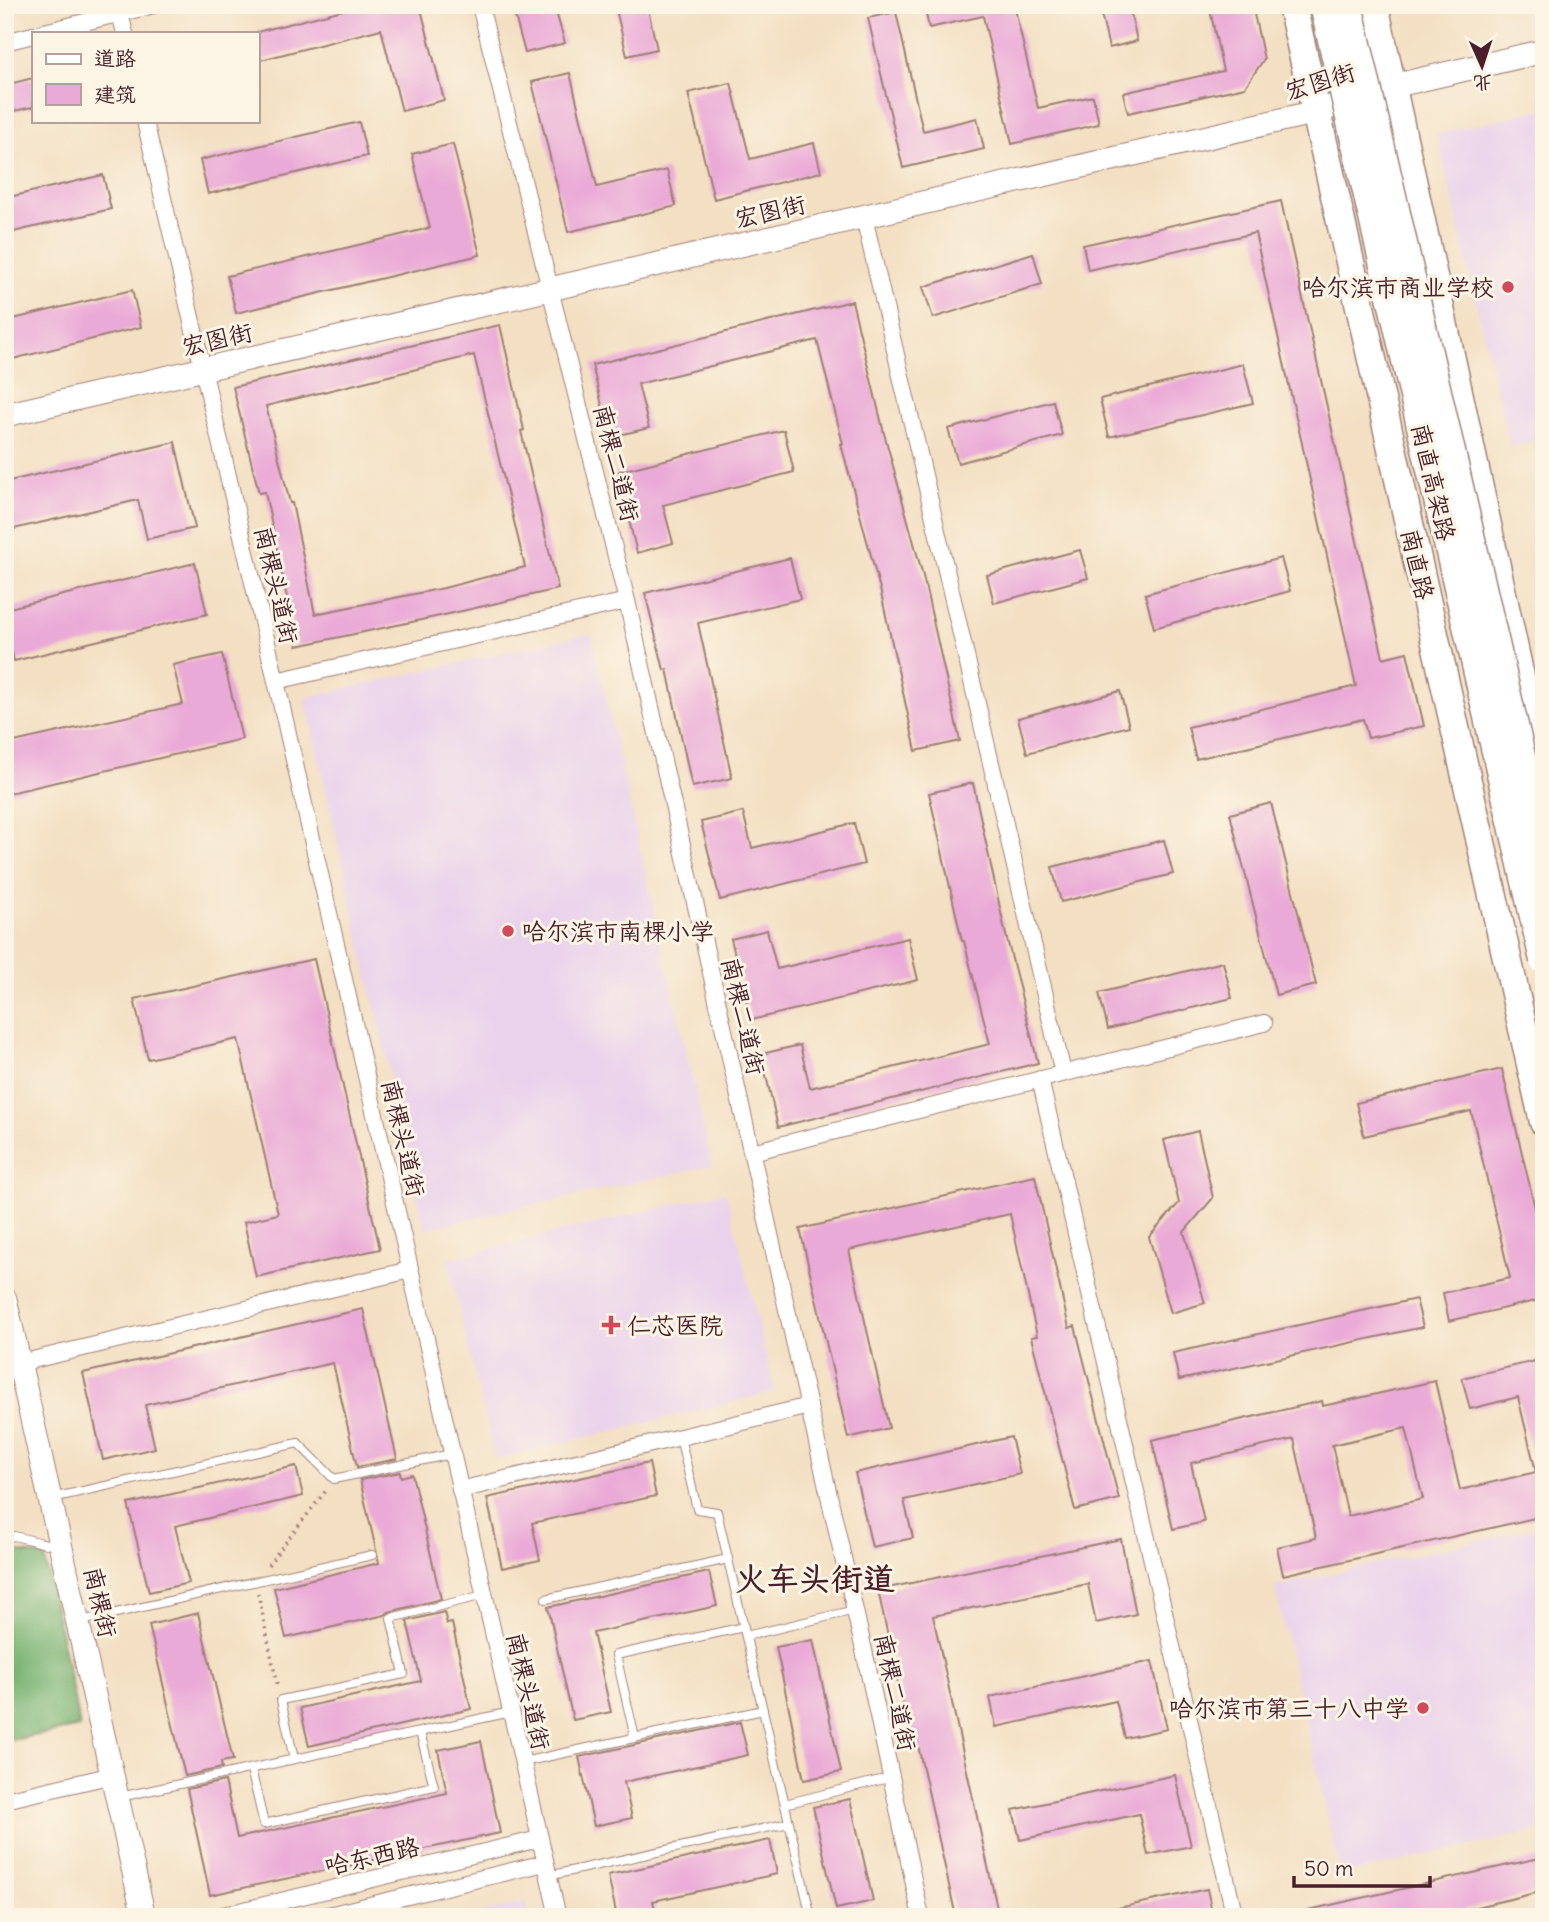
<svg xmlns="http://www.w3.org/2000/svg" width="1549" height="1922" font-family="Delius,'LXGW WenKai TC',sans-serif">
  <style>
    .built { fill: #ead1ec }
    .forest { fill: #7ab473; stroke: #626a4f; stroke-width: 2 }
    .building { fill: #eaaad7; fill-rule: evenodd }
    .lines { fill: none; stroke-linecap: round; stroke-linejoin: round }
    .lane-casing { stroke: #9e7f76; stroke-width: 10 }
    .street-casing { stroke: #9e7f76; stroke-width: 18 }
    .secondary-casing { stroke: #9e7f76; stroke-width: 25 }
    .highway-casing { stroke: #9e7f76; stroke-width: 31 }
    .path { stroke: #9e7f76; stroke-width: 3.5; stroke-dasharray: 2 5; stroke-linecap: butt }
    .lane { stroke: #fff; stroke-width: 8 }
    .street { stroke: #fff; stroke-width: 16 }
    .secondary { stroke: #fff; stroke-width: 23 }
    .highway { stroke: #fff; stroke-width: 28 }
    .highway-bridge-casing { stroke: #9e7f76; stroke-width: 31; stroke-linecap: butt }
    .highway-bridge { stroke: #fff; stroke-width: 28 }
    .poi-dot { fill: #d1495b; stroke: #fcf5e5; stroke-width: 2.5 }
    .labels { text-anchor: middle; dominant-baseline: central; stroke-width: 6; stroke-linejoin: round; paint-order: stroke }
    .street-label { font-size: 24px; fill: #4a1f2b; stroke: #fcf5e5 }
    .poi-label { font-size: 24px; fill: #4a1f2b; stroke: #fcf5e5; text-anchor: end }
    .district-label { font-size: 32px; font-weight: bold; fill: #4a1f2b; stroke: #fcf5e5 }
  </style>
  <rect width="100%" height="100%" fill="#fcf5e5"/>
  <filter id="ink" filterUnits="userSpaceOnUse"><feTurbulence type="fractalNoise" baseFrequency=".0143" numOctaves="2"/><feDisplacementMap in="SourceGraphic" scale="14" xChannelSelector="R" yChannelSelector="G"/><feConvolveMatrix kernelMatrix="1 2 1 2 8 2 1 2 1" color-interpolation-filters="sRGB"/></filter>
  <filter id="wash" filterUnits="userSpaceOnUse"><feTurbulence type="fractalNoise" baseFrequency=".00686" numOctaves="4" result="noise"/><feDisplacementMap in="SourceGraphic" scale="28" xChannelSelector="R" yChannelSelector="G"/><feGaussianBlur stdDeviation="1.57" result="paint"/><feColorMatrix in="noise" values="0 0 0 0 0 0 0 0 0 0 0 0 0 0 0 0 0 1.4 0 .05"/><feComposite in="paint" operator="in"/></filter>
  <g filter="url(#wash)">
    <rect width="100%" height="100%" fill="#f3dfc2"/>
    <g class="built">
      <path d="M1544 109V439L1510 447 1437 134Z"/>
      <path d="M591 633 712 1165 425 1229 305 698Z"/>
      <path d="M726 1192 775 1392 495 1459 447 1259Z"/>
      <path d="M1544 1526V1829L1341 1875 1275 1587Z"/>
      <path d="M527 1902 530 1917H466Z"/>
    </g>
    <path class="forest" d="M5 1550 44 1556 80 1727 5 1741Z"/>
    <g id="blocks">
      <g class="building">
        <path d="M362 5H420L444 100 402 111 381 29 257 61V32Z"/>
        <path d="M512 5H554L565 43 525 53Z"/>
        <path d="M615 5H647L657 49 627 56Z"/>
        <path d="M924 5H1014L1038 108 1093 96 1099 124 1012 144 983 16 929 28Z"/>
        <path d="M1099 5H1129L1137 41 1109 48Z"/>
        <path d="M1209 5H1252L1264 59 1245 87 1128 113 1123 93 1223 71Z"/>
        <path d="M896 12 923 131 977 118 984 149 903 168 868 18Z"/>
        <path d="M570 73 597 187 667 170 676 206 568 232 532 82Z"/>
        <path d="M33 78V107L5 113V85Z"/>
        <path d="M731 83 750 159 814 143 821 172 714 199 688 93Z"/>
        <path d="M359 122 367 156 208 194 200 160Z"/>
        <path d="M453 144 480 255 236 313 227 276 430 228 412 154Z"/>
        <path d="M103 175 111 209 5 234V198Z"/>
        <path d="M1281 201 1383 658 1407 652 1424 726 1368 738 1363 719 1196 759 1188 727 1356 686 1255 233 1088 270 1083 245Z"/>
        <path d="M1033 253 1042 284 933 318 923 287Z"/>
        <path d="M132 290 141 327 5 361V321Z"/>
        <path d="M852 301 884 433 923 576 960 741 916 751 880 589 841 444H843L817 340 638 384 649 428 610 437 592 365Z"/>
        <path d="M500 325 524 430 521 431 558 589 440 616 297 646 265 492 259 493 233 387ZM474 355 525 567 444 588 315 614 292 503H290L266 406Z"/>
        <path d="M1243 364 1253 403 1109 437 1100 399Z"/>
        <path d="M1053 401 1062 435 958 463 948 429Z"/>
        <path d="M784 430 794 472 663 505 673 543 637 553 617 472Z"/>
        <path d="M175 442 195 528 147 539 138 500 5 531V482Z"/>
        <path d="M1080 550 1088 578 994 603 987 575Z"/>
        <path d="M790 558 800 599 698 623 732 778 692 787 667 669 664 670 645 593Z"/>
        <path d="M1281 558 1290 591 1154 628 1145 594Z"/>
        <path d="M195 563 207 614 14 661 5 624V609Z"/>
        <path d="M222 654 242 739 5 794V744L183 704 173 665Z"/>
        <path d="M1120 691 1129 726 1027 753 1018 718Z"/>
        <path d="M973 783 1005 931 1038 1063 778 1127 761 1054 800 1045 810 1088 990 1044 964 941H962L929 793Z"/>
        <path d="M1271 803 1316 985 1276 995 1230 814Z"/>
        <path d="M743 812 752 848 854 823 864 864 720 900 701 822Z"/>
        <path d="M1164 840 1173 874 1061 902 1052 867Z"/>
        <path d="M767 930 777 969 908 938 918 980 751 1020 731 939Z"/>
        <path d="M314 959 380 1249 256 1277 244 1222 278 1214 238 1039 148 1059 134 999Z"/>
        <path d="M1223 962 1232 998 1108 1029 1099 993Z"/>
        <path d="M1502 1069 1544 1246V1299L1449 1321 1443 1293 1510 1278 1471 1111 1364 1136 1356 1103Z"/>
        <path d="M1198 1131 1213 1198 1184 1232 1205 1303 1171 1313 1149 1237 1179 1203 1164 1140Z"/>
        <path d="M1035 1176 1069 1328 1075 1326 1119 1499 1075 1510 1031 1337 1037 1336 1010 1214 849 1250 889 1428 848 1438 800 1229Z"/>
        <path d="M1416 1299 1423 1327 1179 1380 1173 1353Z"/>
        <path d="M363 1309 397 1459 357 1467 333 1363 145 1405 155 1448 103 1460 83 1373Z"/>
        <path d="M1544 1359V1516L1283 1575 1277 1547 1316 1538 1294 1439 1191 1463 1204 1522 1173 1529 1152 1440 1322 1401 1323 1406 1435 1381 1460 1490 1536 1472 1518 1397 1470 1409 1462 1378ZM1406 1428 1423 1499 1348 1516 1332 1445Z"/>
        <path d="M1011 1437 1020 1474 904 1500 913 1538 872 1547 855 1473Z"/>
        <path d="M649 1463 656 1496 532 1523 540 1560 502 1568 487 1498Z"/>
        <path d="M296 1466 303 1496 175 1526 189 1583 149 1592 128 1504Z"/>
        <path d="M400 1472 401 1477 412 1474 441 1599 389 1612 385 1615 286 1638 274 1588 379 1563 360 1480Z"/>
        <path d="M1121 1539 1136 1614 1096 1623 1088 1584 933 1616 999 1917H956L917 1741 911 1743 878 1590Z"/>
        <path d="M709 1572 717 1606 593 1633 611 1712 573 1720 548 1607Z"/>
        <path d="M444 1612 447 1624 452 1623 471 1709 309 1746 300 1708 421 1681 407 1621Z"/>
        <path d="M198 1613 233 1760 221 1762 222 1768 185 1776 149 1625Z"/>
        <path d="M813 1640 841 1772 804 1780 776 1647Z"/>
        <path d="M1152 1661 1167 1729 1125 1738 1116 1701 996 1727 990 1697Z"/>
        <path d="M740 1722 748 1755 624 1782 632 1818 594 1826 579 1757Z"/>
        <path d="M481 1741 500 1833 210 1895 187 1789 225 1781 237 1838 447 1793 438 1750Z"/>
        <path d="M1175 1775 1191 1846 1148 1855 1139 1814 1020 1840 1013 1810Z"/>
        <path d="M850 1799 873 1901 836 1909 813 1807Z"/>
        <path d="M770 1840 777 1874 653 1901 657 1917H617L608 1875Z"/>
        <path d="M1544 1857V1891L1434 1917H1305L1304 1911Z"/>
        <path d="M1207 1889 1213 1917H1109V1910Z"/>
      </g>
    </g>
  </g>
  <g filter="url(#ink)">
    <use href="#blocks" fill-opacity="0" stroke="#9e7f76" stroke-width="2"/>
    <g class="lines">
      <defs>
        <g id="lane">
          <path d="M680 1437 697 1509 717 1512 811 1917"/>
          <path d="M52 1498 298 1443 334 1479 452 1454"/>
          <path d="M5 1538 14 1536 59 1547"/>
          <path d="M546 1599 728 1559"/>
          <path d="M81 1621 372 1555"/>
          <path d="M746 1636 855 1610"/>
          <path d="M635 1738 616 1655 744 1627"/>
          <path d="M294 1759 281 1700 404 1674 391 1618 484 1595"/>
          <path d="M523 1762 763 1710"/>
          <path d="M251 1769 264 1824 434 1786 420 1732"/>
          <path d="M120 1797 511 1712"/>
          <path d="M785 1804 892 1777"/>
          <path d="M548 1876 789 1823"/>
        </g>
        <g id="street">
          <path d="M480 5 627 601 867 1664 921 1917"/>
          <path d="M120 14 125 33"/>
          <path d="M40 33 154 5"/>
          <path d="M5 42 33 35"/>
          <path d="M145 121 276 681 558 1917"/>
          <path d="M864 217 1063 1073"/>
          <path d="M276 681 627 601"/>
          <path d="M1040 1079 1235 1917"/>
          <path d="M752 1152 1264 1023"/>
          <path d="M5 1371 20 1363 410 1270"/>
          <path d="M460 1490 809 1406"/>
          <path d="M5 1800 113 1775"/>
          <path d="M215 1917 539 1839"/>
          <path d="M320 1917 545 1863"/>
        </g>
        <g id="secondary">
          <path d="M5 415 1316 112 1393 86 1544 51"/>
          <path d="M5 1299 144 1917"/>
        </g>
        <g id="highway">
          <path d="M1292 5 1544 1122"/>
          <path d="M1374 5 1544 787"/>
        </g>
      </defs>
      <use href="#lane" class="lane-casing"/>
      <use href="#street" class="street-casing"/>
      <use href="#secondary" class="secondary-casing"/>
      <use href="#highway" class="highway-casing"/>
      <g class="path">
        <path d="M268 1565 328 1488"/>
        <path d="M258 1593 278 1688"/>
      </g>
      <use href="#lane" class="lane"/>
      <use href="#street" class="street"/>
      <use href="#secondary" class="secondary"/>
      <use href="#highway" class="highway"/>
      <defs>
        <g id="highway-bridge">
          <path d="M1324 5 1544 960"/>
          <path d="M1348 5 1544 856"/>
        </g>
      </defs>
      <use href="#highway-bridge" class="highway-bridge-casing"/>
      <use href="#highway-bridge" class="highway-bridge"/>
    </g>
  </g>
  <g class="poi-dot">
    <circle cx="1508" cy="287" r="7"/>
    <circle cx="508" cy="931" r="7"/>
    <path d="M607.5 1314.5h7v7h7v7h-7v7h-7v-7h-7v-7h7z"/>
    <circle cx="1423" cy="1708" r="7"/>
  </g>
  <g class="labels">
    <g class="street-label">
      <text transform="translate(1320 81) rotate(-17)">宏图街</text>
      <text transform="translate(770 211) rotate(-13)">宏图街</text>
      <text transform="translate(217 339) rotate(-13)">宏图街</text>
      <text transform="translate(617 463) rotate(76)">南棵二道街</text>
      <text transform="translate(1434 482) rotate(77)">南直高架路</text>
      <text transform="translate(1418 564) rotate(77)">南直路</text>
      <text transform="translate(277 585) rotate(77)">南棵头道街</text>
      <text transform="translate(744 1016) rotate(77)">南棵二道街</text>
      <text transform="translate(404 1138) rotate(77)">南棵头道街</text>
      <text transform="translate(101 1602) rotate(77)">南棵街</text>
      <text transform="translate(529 1691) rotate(77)">南棵头道街</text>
      <text transform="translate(896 1692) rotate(78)">南棵二道街</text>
      <text transform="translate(372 1856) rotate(-13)">哈东西路</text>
    </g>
    <g class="poi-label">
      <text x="1494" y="287">哈尔滨市商业学校</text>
      <text x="522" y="931" text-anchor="start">哈尔滨市南棵小学</text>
      <text x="627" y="1325" text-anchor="start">仁芯医院</text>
      <text x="1409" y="1708">哈尔滨市第三十八中学</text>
    </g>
    <g class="district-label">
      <text x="815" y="1578">火车头街道</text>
    </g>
  </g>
  <rect width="1549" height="1922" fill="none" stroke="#fcf5e5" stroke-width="28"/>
  <rect x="32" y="32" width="228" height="91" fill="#fcf5e5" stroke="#b59f9b" stroke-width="2"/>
  <rect x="46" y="54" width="35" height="10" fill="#ffffff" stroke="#b59f9b" stroke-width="2"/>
  <text x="94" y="66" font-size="21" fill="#4a1f2b">道路</text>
  <rect x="46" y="84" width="35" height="21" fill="#eaaad7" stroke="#b59f9b" stroke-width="2"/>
  <text x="94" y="102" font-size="21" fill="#4a1f2b">建筑</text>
  <g transform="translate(1482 66) rotate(177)" stroke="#fcf5e5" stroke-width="5" paint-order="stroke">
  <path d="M0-5L12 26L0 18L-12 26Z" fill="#4a1f2b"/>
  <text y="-10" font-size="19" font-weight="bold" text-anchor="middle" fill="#4a1f2b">北</text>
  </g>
  <path d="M1294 1876v10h136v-10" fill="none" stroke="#4a1f2b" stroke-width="3.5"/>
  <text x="1304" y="1876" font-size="21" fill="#4a1f2b" stroke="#fcf5e5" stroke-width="5" paint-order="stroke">50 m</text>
</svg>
